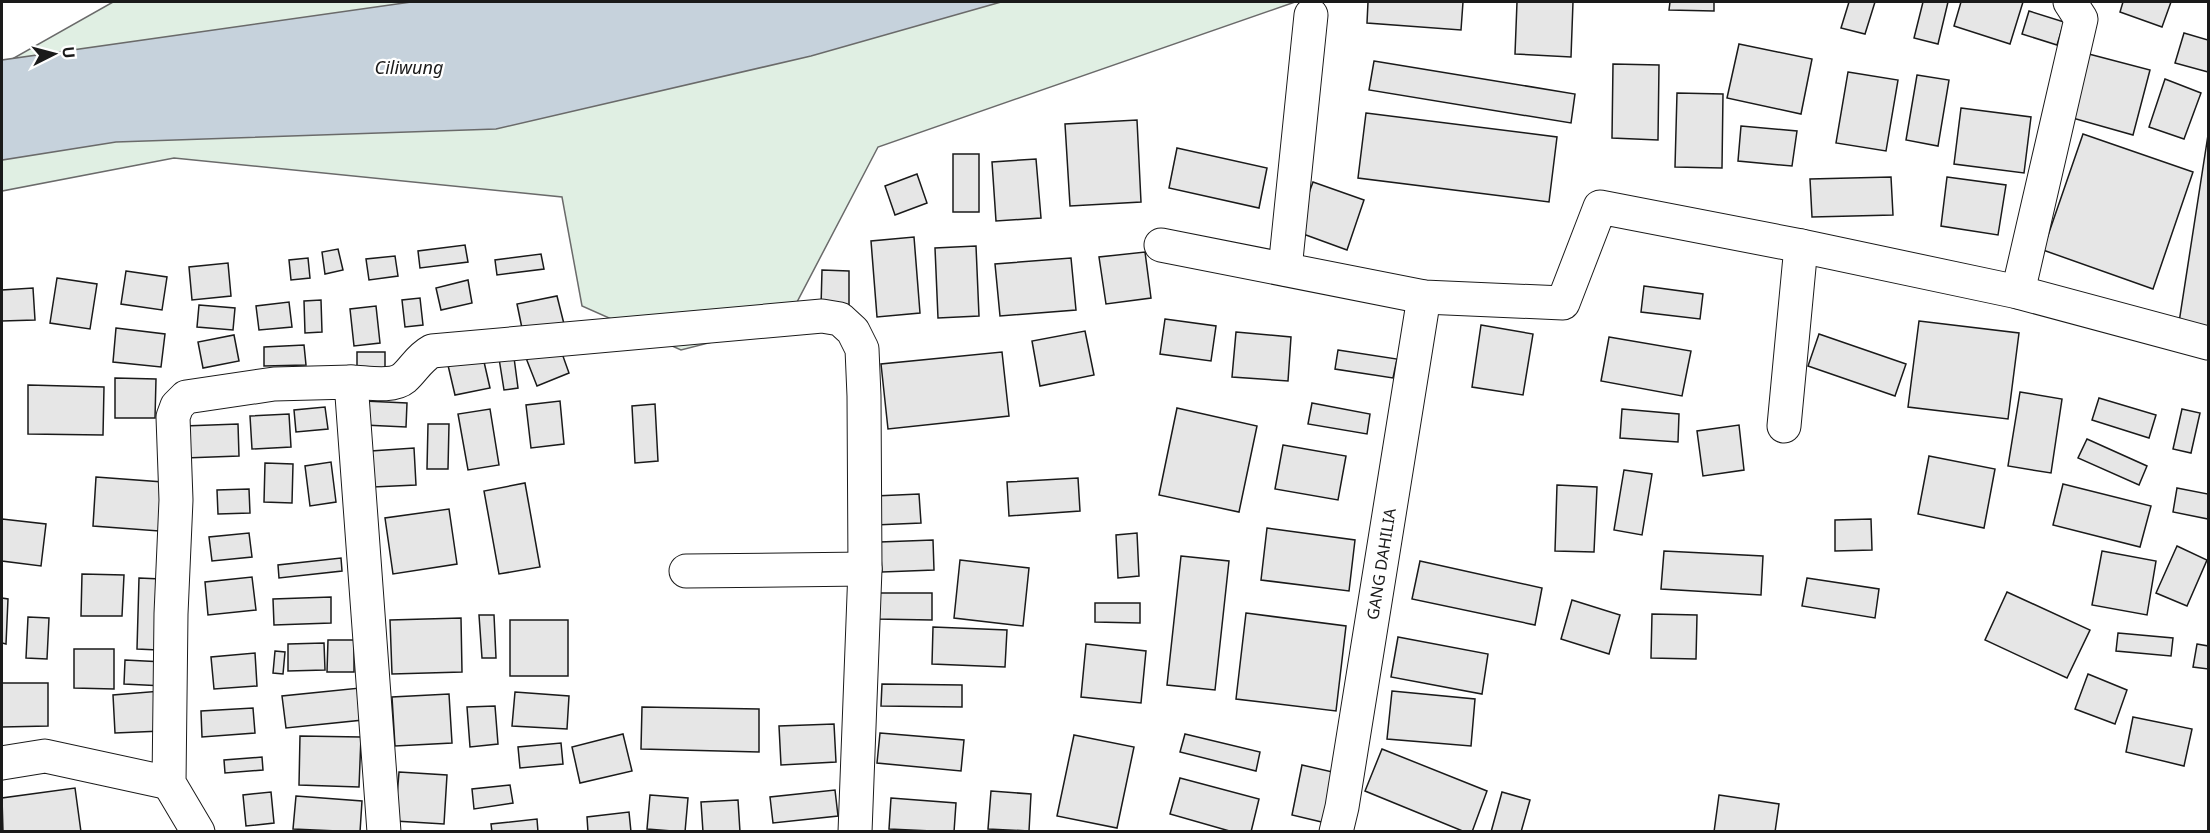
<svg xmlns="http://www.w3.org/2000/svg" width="2210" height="833" font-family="'Noto Sans',sans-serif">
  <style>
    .green { fill: #e0efe3; stroke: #6a6a6a; stroke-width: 1.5 }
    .water { fill: #c6d2dc; stroke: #6a6a6a; stroke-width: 1.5 }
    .building { fill: #e6e6e6; stroke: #1a1a1a; stroke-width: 1.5 }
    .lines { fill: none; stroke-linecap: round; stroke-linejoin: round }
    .street-casing { stroke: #1a1a1a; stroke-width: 35 }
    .street { stroke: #fff; stroke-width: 33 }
    .labels { text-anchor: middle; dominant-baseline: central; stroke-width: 4.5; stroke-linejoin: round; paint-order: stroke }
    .street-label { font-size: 16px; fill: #1a1a1a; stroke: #fff }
    .water-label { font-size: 18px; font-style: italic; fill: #1a1a1a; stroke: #fff }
  </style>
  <rect width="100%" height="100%" fill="#fff"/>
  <path class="green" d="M113 2H1295L878 147 786 323 681 350 582 306 562 197 174 158 2 191V61L7 62Z"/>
  <path class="water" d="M411 2H1001L811 56 496 129 116 142 2 160V60Z"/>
  <g class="building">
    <path d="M1368 2H1463L1461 30 1367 23Z"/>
    <path d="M1517 2H1573L1571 57 1515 54Z"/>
    <path d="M1670 2H1714V11L1669 10Z"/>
    <path d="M1849 2H1875L1865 34 1841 28Z"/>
    <path d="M1923 2H1948L1938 44 1914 38Z"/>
    <path d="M1961 2H2023L2010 44 1954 26Z"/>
    <path d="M2123 2H2171L2162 27 2120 12Z"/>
    <path d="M2029 11 2064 22 2057 45 2022 34Z"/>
    <path d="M2184 33 2208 40V72L2175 63Z"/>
    <path d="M1739 44 1812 59 1801 114 1727 98Z"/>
    <path d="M2085 53 2150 70 2133 135 2069 117Z"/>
    <path d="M1374 61 1575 94 1571 123 1369 90Z"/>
    <path d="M1613 64 1659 65 1658 140 1612 138Z"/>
    <path d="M1848 72 1898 80 1886 151 1836 143Z"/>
    <path d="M1917 75 1949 80 1938 146 1906 140Z"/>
    <path d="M2165 79 2201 93 2184 139 2149 127Z"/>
    <path d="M1677 93 1723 94 1722 168 1675 167Z"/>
    <path d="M1961 108 2031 117 2024 173 1954 164Z"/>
    <path d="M1366 113 1557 137 1549 202 1358 178Z"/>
    <path d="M1137 120 1141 202 1070 206 1065 124Z"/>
    <path d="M1741 126 1797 131 1792 166 1738 161Z"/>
    <path d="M2083 134 2193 172 2153 289 2043 250Z"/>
    <path d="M2208 135V335L2178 329Z"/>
    <path d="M1177 148 1267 168 1259 208 1169 188Z"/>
    <rect x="953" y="154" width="26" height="58"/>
    <path d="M1036 159 1041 218 996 221 992 162Z"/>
    <path d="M917 174 927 203 895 215 885 186Z"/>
    <path d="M1891 177 1893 215 1812 217 1810 179Z"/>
    <path d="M1947 177 2006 185 1998 235 1941 226Z"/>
    <path d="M1313 182 1364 200 1347 250 1295 231Z"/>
    <path d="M914 237 920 313 877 317 871 241Z"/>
    <path d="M465 245 468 262 420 268 418 251Z"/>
    <path d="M976 246 979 316 938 318 935 248Z"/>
    <path d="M338 249 343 270 325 274 322 252Z"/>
    <path d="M1145 252 1151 298 1106 304 1099 257Z"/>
    <path d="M541 254 544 269 497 275 495 260Z"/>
    <path d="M395 256 398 276 369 280 366 259Z"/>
    <path d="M308 258 310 278 291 280 289 260Z"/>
    <path d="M1071 258 1076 310 1000 316 995 264Z"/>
    <path d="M228 263 231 296 192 300 189 267Z"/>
    <path d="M822 270 849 271V308L821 307Z"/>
    <path d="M126 271 167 277 162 310 121 304Z"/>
    <path d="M57 278 97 284 90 329 50 323Z"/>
    <path d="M468 280 472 303 441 310 436 288Z"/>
    <path d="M1644 286 1703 294 1700 319 1641 312Z"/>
    <path d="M33 288 35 320 2 321V290Z"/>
    <path d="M557 296 564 324 523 333 517 304Z"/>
    <path d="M420 298 423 325 405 327 402 300Z"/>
    <path d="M321 300 322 332 305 333 304 301Z"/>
    <path d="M289 302 292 327 259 330 256 306Z"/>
    <path d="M199 305 235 308 233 330 197 327Z"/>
    <path d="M376 306 380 343 354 346 350 309Z"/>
    <path d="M1165 319 1216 326 1211 361 1160 354Z"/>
    <path d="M1919 321 2019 333 2008 419 1908 407Z"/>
    <path d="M1481 325 1533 334 1523 395 1472 387Z"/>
    <path d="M116 328 165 334 161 367 113 362Z"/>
    <path d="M1085 331 1094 375 1040 386 1032 341Z"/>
    <path d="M1236 332 1291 337 1288 381 1232 377Z"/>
    <path d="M1819 334 1906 364 1895 396 1808 366Z"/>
    <path d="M234 335 239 361 203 368 198 342Z"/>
    <path d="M1609 337 1691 351 1682 396 1601 381Z"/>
    <path d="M304 345 306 365 264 366V347Z"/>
    <path d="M559 345 569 373 537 386 526 358Z"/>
    <path d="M513 350 518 388 504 390 498 352Z"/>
    <path d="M1338 350 1397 359 1393 378 1335 369Z"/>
    <rect x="357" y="352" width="28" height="20"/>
    <path d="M1002 352 1009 416 888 429 881 364Z"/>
    <path d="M482 353 490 388 455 395 447 361Z"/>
    <path d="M115 378 156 379 155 418H115Z"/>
    <path d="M28 385 104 387 103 435 28 434Z"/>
    <path d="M2020 392 2062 399 2051 473 2008 466Z"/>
    <path d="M2099 398 2156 415 2149 438 2092 420Z"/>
    <path d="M364 401 407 403 406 427 364 425Z"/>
    <path d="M560 401 564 444 531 448 526 405Z"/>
    <path d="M1312 403 1370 414 1367 434 1308 424Z"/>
    <path d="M655 404 658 461 635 463 632 406Z"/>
    <path d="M325 407 328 429 296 432 294 410Z"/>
    <path d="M1177 408 1257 426 1239 512 1159 495Z"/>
    <path d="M490 409 499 465 468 470 458 414Z"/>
    <path d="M1622 409 1679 414 1678 442 1620 438Z"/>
    <path d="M2182 409 2200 413 2191 453 2173 449Z"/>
    <path d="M289 414 291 447 252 449 250 416Z"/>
    <path d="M238 424 239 456 185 458 184 426Z"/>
    <path d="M428 424H449L448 469H427Z"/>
    <path d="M1739 425 1744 470 1703 476 1697 431Z"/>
    <path d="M2087 439 2147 466 2139 485 2078 458Z"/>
    <path d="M1283 445 1346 456 1338 500 1275 489Z"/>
    <path d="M414 448 416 485 373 487 371 451Z"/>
    <path d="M1929 456 1995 469 1984 528 1918 514Z"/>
    <path d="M331 462 336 502 310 506 305 466Z"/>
    <path d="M265 463 293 464 292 503 264 502Z"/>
    <path d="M1624 470 1652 474 1642 535 1614 530Z"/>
    <path d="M96 477 163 482 159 531 93 526Z"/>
    <path d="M1078 478 1080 511 1009 516 1007 482Z"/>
    <path d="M525 483 540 567 499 574 484 491Z"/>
    <path d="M2063 484 2151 506 2140 547 2053 525Z"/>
    <path d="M1557 485 1597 487 1594 552 1555 551Z"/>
    <path d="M2177 488 2208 494V519L2173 512Z"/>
    <path d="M249 489 250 513 218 514 217 490Z"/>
    <path d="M919 494 921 523 875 525V496Z"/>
    <path d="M449 509 457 564 393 574 385 518Z"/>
    <path d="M2 519 46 524 41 566 2 561Z"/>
    <path d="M1871 519 1872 550 1835 551V520Z"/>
    <path d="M1267 528 1355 540 1349 591 1261 580Z"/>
    <path d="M249 533 252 557 212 561 209 537Z"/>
    <path d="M1137 533 1139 576 1118 578 1116 535Z"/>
    <path d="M933 540 934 570 882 572 880 542Z"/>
    <path d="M2177 546 2207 560 2187 606 2156 593Z"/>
    <path d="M1664 551 1763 556 1761 595 1661 589Z"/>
    <path d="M2102 551 2156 561 2147 615 2092 605Z"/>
    <path d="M1181 556 1229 561 1215 690 1167 685Z"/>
    <path d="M341 558 342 571 279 578 278 565Z"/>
    <path d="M960 560 1029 568 1023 626 954 618Z"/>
    <path d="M1420 561 1542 588 1535 625 1412 599Z"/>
    <path d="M82 574 124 575 122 616H81Z"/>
    <path d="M252 577 256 610 208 615 205 582Z"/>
    <path d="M139 578 161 579 158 650 137 649Z"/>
    <path d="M1807 578 1879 589 1875 618 1802 606Z"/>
    <path d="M2007 592 2090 630 2067 678 1985 640Z"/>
    <path d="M876 593H932V620L875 619Z"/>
    <path d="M331 597V623L274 625 273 599Z"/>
    <path d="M2 598 8 599 6 644 2 643Z"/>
    <path d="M1572 600 1620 615 1609 654 1561 639Z"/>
    <path d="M1095 603H1140V623L1095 622Z"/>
    <path d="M1246 613 1346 626 1336 711 1236 699Z"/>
    <path d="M1652 614 1697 615 1696 659 1651 658Z"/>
    <path d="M479 615H494L496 658H482Z"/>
    <path d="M28 617 49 618 47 659 26 658Z"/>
    <path d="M461 618 462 672 392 674 390 620Z"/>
    <rect x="510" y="620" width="58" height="56"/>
    <path d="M933 627 1007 630 1005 667 932 664Z"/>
    <path d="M2118 633 2173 638 2171 656 2116 651Z"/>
    <path d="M1398 637 1488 654 1482 694 1391 677Z"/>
    <path d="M328 640H354V672H327Z"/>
    <path d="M324 643 325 670 288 671V644Z"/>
    <path d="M1086 644 1146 651 1141 703 1081 697Z"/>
    <path d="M2197 644 2208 646V669L2193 667Z"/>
    <path d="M74 649H114V689L74 688Z"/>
    <path d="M275 651 285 652 283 674 273 673Z"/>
    <path d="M255 653 257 686 214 689 211 657Z"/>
    <path d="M125 660 164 662V686L124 684Z"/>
    <path d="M2088 674 2127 690 2115 724 2075 709Z"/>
    <path d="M2 683H48V726L2 727Z"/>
    <path d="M882 684 962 685V707L881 706Z"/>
    <path d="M360 688 363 720 286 728 282 696Z"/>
    <path d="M161 691 162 731 115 733 113 695Z"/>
    <path d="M1392 691 1475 699 1471 746 1387 739Z"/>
    <path d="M515 692 569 696 567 729 512 726Z"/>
    <path d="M449 694 452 743 395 746 392 697Z"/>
    <path d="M495 706 498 744 470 747 467 707Z"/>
    <path d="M642 707 759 709V752L641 749Z"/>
    <path d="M253 708 255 733 202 737 201 711Z"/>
    <path d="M2133 717 2192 729 2184 766 2126 752Z"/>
    <path d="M834 724 836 762 781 765 779 726Z"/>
    <path d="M880 733 964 740 961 771 877 763Z"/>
    <path d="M623 734 632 771 580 783 572 747Z"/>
    <path d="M1185 734 1260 752 1256 771 1180 752Z"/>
    <path d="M1074 735 1134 747 1117 828 1057 816Z"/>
    <path d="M300 736 361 737 359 787 299 785Z"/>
    <path d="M561 743 563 764 520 768 518 747Z"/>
    <path d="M1382 749 1487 791 1472 832H1465L1365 791Z"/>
    <path d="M262 757 263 770 225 773 224 760Z"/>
    <path d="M1302 765 1337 773 1326 823 1292 815Z"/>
    <path d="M399 772 447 775 444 824 395 821Z"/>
    <path d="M1180 778 1259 799 1251 832H1233L1170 814Z"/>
    <path d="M510 785 513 803 474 809 472 789Z"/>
    <path d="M75 788 81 832H3L2 798Z"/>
    <path d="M835 790 838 816 773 823 770 797Z"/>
    <path d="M991 791 1031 794 1029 831 988 829Z"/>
    <path d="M271 792 274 823 246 826 243 795Z"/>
    <path d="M1502 792 1530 800 1521 832H1491Z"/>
    <path d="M650 795 688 798 685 832 647 829Z"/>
    <path d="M1719 795 1779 804 1775 832H1714Z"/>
    <path d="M296 796 362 801 360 832 293 829Z"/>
    <path d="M891 798 956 803 954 832 889 829Z"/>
    <path d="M738 800 740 832H703L701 802Z"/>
    <path d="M629 812 631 832H588L587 817Z"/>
    <path d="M537 819 538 832H492L491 824Z"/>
  </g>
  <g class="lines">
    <defs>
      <g id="street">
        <path d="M1161 245 1424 297 1563 303 1600 207 1801 246 2018 292 2208 343"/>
        <path d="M1285 269 1311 15"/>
        <path d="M2018 292 2081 19 2070 2"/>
        <path d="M351 382C365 382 392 388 404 378 414 369 419 358 432 351L822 316 840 319 853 331 862 349 864 396 865 569 855 832"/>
        <path d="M1784 426 1801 246"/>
        <path d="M686 571 865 569"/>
        <path d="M2 763 45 756 169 783"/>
        <path d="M198 832 169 783 171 614 176 500 173 417 177 406 186 397 274 384 351 382 384 832"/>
        <path id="s1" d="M1336 832 1342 807 1424 297"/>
      </g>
    </defs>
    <use href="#street" class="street-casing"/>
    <use href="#street" class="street"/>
  </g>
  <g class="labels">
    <g class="street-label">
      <text stroke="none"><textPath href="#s1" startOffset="272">GANG DAHILIA</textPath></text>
    </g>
    <g class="water-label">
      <text x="409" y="67">Ciliwung</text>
    </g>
  </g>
  <rect width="2210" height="833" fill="none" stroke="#1a1a1a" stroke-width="6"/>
  <g transform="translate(54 54) rotate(84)" stroke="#ffffff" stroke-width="4.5" paint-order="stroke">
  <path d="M0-4.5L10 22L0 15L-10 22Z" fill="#1a1a1a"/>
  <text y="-9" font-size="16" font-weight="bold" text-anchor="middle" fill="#1a1a1a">U</text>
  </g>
</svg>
